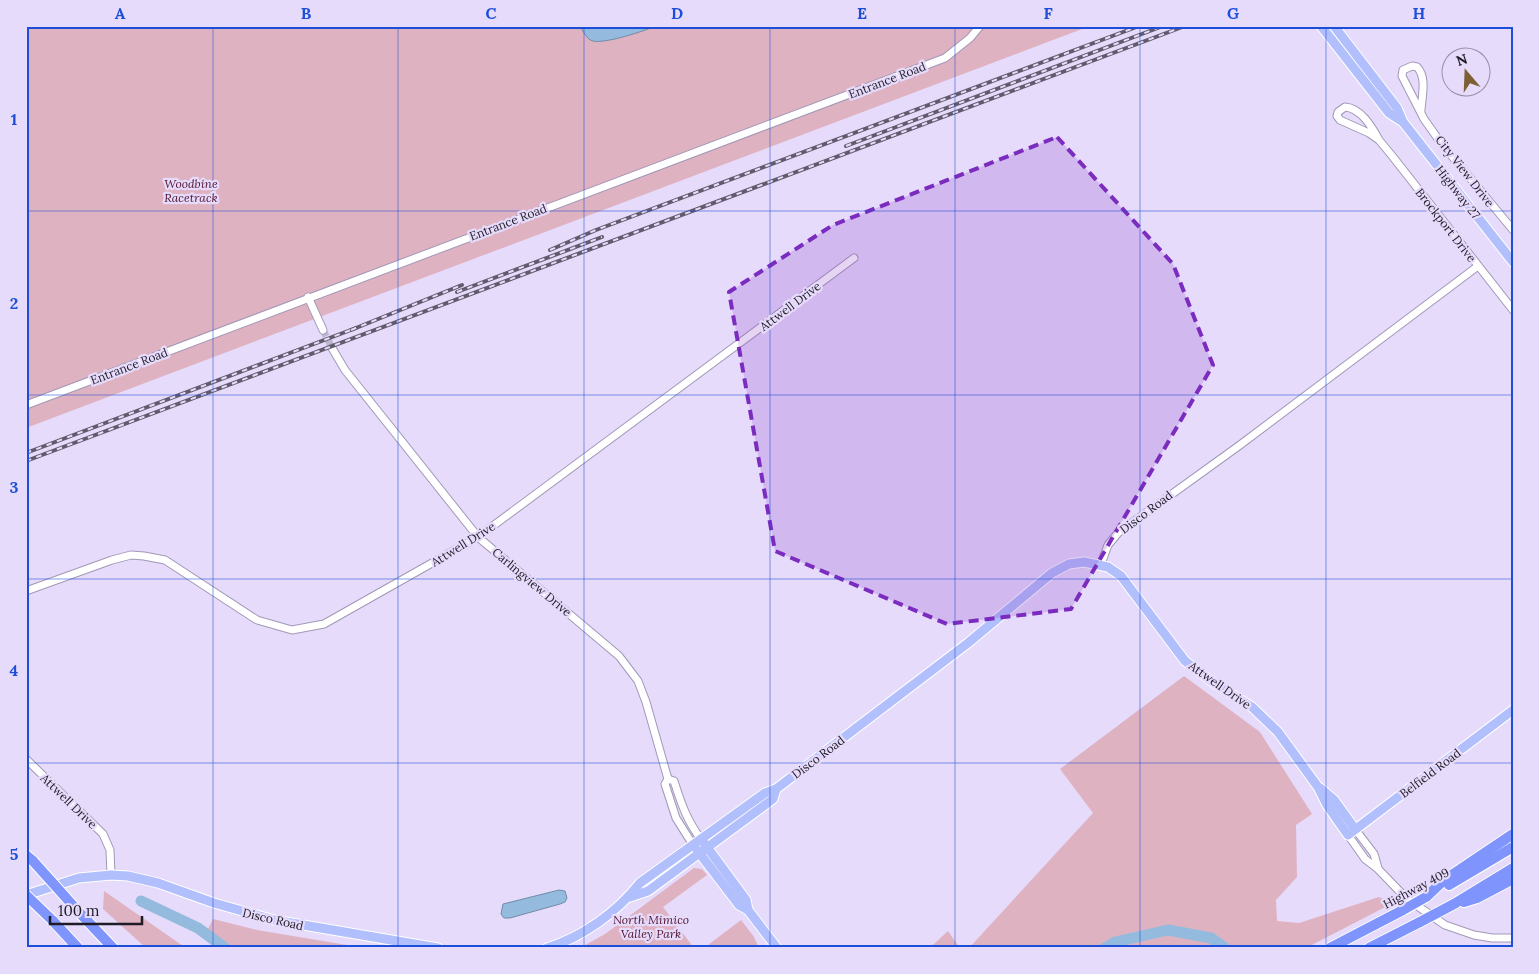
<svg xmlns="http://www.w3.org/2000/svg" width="1539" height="974" font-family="Lora,serif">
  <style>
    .green { fill: #dfb2c2 }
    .water { fill: #94bbde; stroke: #718ba7 }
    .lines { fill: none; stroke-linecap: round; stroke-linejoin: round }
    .river { stroke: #94bbde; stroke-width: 11 }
    .minor-tunnel { stroke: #beb5d0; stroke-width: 7; stroke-dasharray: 7 3.5; stroke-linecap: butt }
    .minor-casing { stroke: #a298b6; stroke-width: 9 }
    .major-casing { stroke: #fff; stroke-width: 11 }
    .highway-casing { stroke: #fff; stroke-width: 12 }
    .minor { stroke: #fff; stroke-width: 7 }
    .major { stroke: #b2bffd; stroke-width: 9 }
    .highway { stroke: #7f94fc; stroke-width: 10 }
    .rail-casing { stroke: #625b6d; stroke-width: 4 }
    .rail { stroke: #e6dbfb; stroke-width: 2; stroke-dasharray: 5.5; stroke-linecap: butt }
    .highway-bridge-casing { stroke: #fff; stroke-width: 12; stroke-linecap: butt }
    .highway-bridge { stroke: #7f94fc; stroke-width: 10 }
    .marked { fill: #7b2cbf; fill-opacity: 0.2; stroke: #7b2cbf; stroke-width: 4; stroke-dasharray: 10 6; stroke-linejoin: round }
    .grid { fill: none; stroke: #1d4ed8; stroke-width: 1; stroke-opacity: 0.55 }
    .labels { text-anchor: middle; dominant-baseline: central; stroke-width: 4.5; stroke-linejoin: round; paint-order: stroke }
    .street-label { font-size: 12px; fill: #1f1b26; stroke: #e6dbfb }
    .park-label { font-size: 12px; font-style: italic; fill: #531532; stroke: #e6dbfb }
    .neatline { fill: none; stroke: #1d4ed8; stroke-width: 2 }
    .grid-label { font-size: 16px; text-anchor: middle; font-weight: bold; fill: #1d4ed8 }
  </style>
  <rect width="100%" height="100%" fill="#e6dbfb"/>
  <g class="green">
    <path d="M26 26H1090L26 428Z"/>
    <path d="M1184 676 1260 732 1312 814 1296 825 1297 877 1276 900 1277 921 1299 923 1379 897 1393 903 1306 948H969L1093 813 1060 769Z"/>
    <path d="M694 868 702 869 707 875 663 907 694 948H580L605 934Z"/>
    <path d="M104 891 186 948H146L103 909Z"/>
    <path d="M213 919 257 930 365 948H230L207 931Z"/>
    <path d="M741 920 754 937 759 948H704Z"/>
    <path d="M948 931 960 948H923L934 944Z"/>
  </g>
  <g class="water">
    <path d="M580 26H656C644 31 605 44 593 41 587 40 583 31 580 26Z"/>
    <path d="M559 890 565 891 567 898 565 902 560 904 510 918H504L501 914 503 904Z"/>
  </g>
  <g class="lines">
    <g class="river">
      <path d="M141 901 198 928 225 948"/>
      <path d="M1105 948 1115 942 1168 930 1211 938 1225 948"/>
    </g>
    <path class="minor-tunnel" d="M323 330 332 348"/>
    <defs>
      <g id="minor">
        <path d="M1421 110C1422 96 1427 77 1417 67L1412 66 1403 70 1402 76 1424 119 1441 143 1513 230"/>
        <path d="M1379 140C1372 127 1361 108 1345 107L1338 112 1337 116 1340 120 1369 133 1379 140 1393 157 1513 310"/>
        <path d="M308 297 323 330"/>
        <path d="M332 348 345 370 478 537 619 656 638 681 646 702 668 779 665 784 676 818 693 845"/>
        <path d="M26 405 945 58 970 38 980 26"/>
        <path d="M1101 564 1108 545 1118 533 1240 445 1478 266"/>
        <path d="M26 591 112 560 131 555 144 556 165 560 257 620 292 630 324 624 478 537 854 258"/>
        <path d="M26 759 103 834 110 850 111 875"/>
        <path d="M668 779 674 781C681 803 687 821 701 839"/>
        <path d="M1355 829 1374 854 1378 868"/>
        <path d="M1348 835 1365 859 1378 869 1406 898 1445 925 1474 935 1492 938H1513"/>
      </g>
      <g id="major">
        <path d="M1321 26 1389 113 1403 122"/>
        <path d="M1334 26 1397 108 1403 122 1513 262"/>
        <path d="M1320 788 1334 800 1355 829"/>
        <path d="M704 843 746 900 748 910 777 948"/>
        <path d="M697 850 739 905 748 910"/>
        <path d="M26 895 79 878 111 875 128 876 158 883 214 903 274 920 438 948"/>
        <path d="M630 897 648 891 773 799 776 789"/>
        <path d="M547 948C583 937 617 912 640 883L765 793 776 789 968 643 1052 573 1069 564 1084 562 1108 567 1121 576 1185 661 1211 681 1252 707 1278 732 1318 787 1327 805 1348 835 1513 710"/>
      </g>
      <g id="highway">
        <path d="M26 855 33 861"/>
        <path d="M1449 885 1513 847"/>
        <path d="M1426 897 1443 881 1513 834"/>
        <path d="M1464 902 1477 898 1513 879"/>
        <path d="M1454 904 1513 868"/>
        <path d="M77 910 113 948"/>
        <path d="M52 920 78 948"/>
        <path d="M1330 948 1403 910"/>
        <path d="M1369 948 1420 922"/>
      </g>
    </defs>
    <use href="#minor" class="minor-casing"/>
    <use href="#major" class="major-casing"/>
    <use href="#highway" class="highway-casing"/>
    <use href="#minor" class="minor"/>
    <use href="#major" class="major"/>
    <use href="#highway" class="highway"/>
    <defs>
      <g id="rail">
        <path d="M846 146 1163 26"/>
        <path d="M550 250 596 230 1139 26"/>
        <path d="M457 292 602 237"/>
        <path d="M351 330 462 285"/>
        <path d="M26 453 356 328"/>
        <path d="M26 461 1185 26"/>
      </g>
    </defs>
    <use href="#rail" class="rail-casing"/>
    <use href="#rail" class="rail"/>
    <defs>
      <g id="highway-bridge">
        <path d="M33 861 77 910"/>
        <path d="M26 895 52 920"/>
        <path d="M1403 910 1426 897"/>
        <path d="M1420 922 1454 904"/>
      </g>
    </defs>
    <use href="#highway-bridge" class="highway-bridge-casing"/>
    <use href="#highway-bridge" class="highway-bridge"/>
  </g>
  <path class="marked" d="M1057 137 1173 264 1213 365 1071 609 947 624 775 551 729 292 833 225Z"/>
  <path class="grid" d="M213 26V948M398 26V948M584 26V948M770 26V948M955 26V948M1140 26V948M1326 26V948M26 211H1513M26 395H1513M26 579H1513M26 763H1513"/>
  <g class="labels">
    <g class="street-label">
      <text transform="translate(887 80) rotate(-21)">Entrance Road</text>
      <text transform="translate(1465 171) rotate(52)">City View Drive</text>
      <text transform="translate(1458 192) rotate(52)">Highway 27</text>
      <text transform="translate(508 222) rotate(-21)">Entrance Road</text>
      <text transform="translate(1446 225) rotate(52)">Brockport Drive</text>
      <text transform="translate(790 306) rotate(-37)">Attwell Drive</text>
      <text transform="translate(129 366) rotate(-21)">Entrance Road</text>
      <text transform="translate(1146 512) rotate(-37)">Disco Road</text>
      <text transform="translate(463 544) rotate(-32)">Attwell Drive</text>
      <text transform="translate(532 582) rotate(40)">Carlingview Drive</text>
      <text transform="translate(1220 685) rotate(35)">Attwell Drive</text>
      <text transform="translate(818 757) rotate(-37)">Disco Road</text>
      <text transform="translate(1430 773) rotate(-37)">Belfield Road</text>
      <text transform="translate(69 801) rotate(44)">Attwell Drive</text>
      <text transform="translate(1416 888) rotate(-28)">Highway 409</text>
      <text transform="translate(273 919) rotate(13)">Disco Road</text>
    </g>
    <g class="park-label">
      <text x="191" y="183">Woodbine<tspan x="191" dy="14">Racetrack</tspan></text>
      <text x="651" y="919">North Mimico<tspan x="651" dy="14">Valley Park</tspan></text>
    </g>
  </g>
  <rect width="1539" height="974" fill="none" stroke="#e6dbfb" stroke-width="55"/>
  <g transform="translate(1466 72) rotate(341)"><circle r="24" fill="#e6dbfb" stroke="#968ea6"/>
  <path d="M0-4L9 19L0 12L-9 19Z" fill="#7d6134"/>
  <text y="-8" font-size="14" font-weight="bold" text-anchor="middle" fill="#1f1b26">N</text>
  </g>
  <path d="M50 916v8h92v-8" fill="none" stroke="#1f1b26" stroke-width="2.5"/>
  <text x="58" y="916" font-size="15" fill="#1f1b26" stroke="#e6dbfb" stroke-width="4" paint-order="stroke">100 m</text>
  <rect x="28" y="28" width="1484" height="918" class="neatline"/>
  <g class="grid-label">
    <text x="120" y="19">A</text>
    <text x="306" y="19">B</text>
    <text x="491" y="19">C</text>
    <text x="677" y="19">D</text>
    <text x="862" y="19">E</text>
    <text x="1048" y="19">F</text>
    <text x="1233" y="19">G</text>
    <text x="1419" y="19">H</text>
    <text x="14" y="125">1</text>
    <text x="14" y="309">2</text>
    <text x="14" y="493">3</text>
    <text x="14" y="676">4</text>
    <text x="14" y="860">5</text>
  </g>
</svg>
